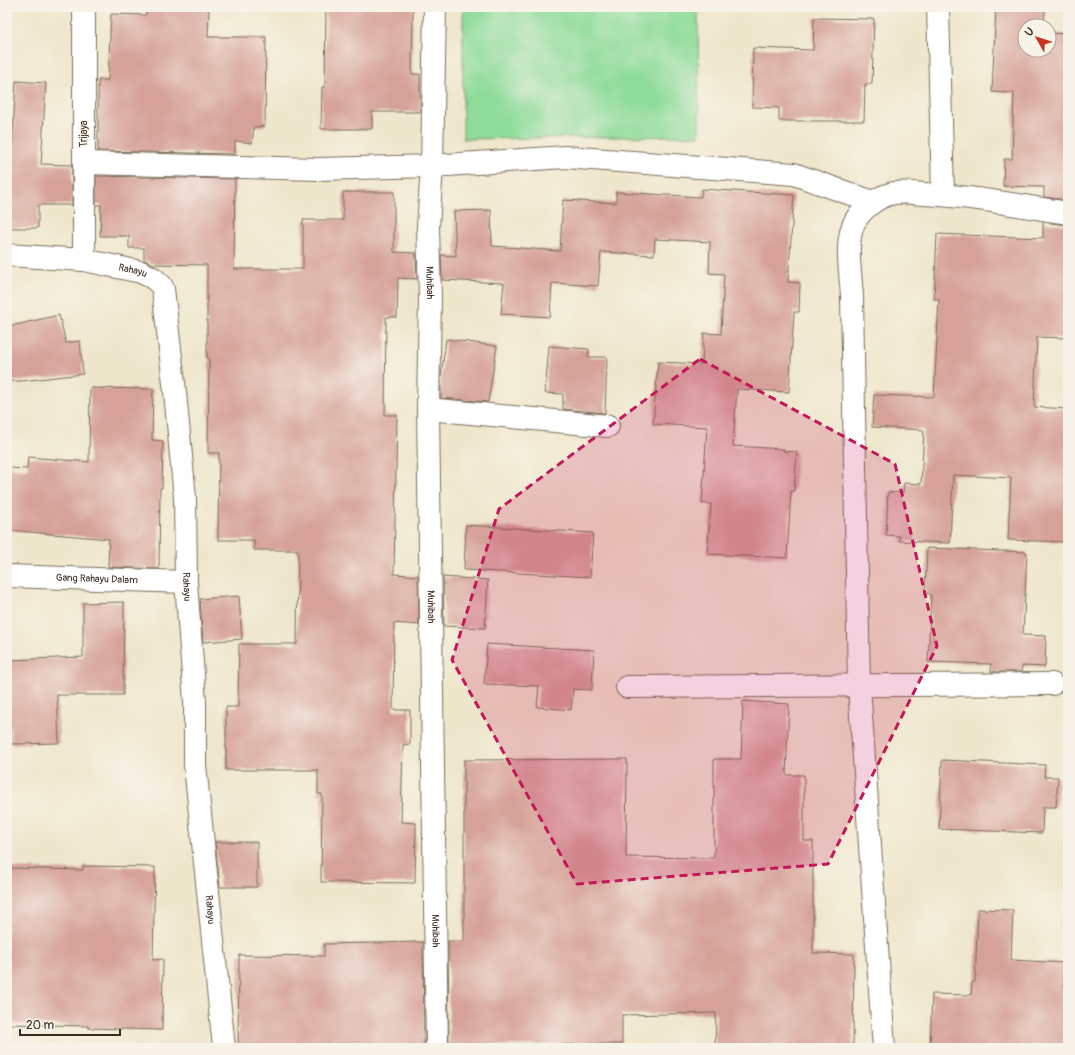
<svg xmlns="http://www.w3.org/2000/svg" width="1075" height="1055" font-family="Pangolin,sans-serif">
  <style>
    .green { fill: #8ddc9a; stroke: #64835c }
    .building { fill: #d6a198 }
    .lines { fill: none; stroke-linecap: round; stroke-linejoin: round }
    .minor-casing { stroke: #7a6c5b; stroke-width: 24 }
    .minor { stroke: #fff; stroke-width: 22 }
    .marked { fill: #c2185b; fill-opacity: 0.2; stroke: #c2185b; stroke-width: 3; stroke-dasharray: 8 5; stroke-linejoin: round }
    .labels { text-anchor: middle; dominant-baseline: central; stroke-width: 3; stroke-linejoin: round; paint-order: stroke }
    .street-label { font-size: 10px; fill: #3b2a1e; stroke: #f7f3e8 }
  </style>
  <rect width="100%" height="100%" fill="#f7f3e8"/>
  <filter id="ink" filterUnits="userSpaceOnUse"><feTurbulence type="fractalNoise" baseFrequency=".025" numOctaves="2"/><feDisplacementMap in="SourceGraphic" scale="8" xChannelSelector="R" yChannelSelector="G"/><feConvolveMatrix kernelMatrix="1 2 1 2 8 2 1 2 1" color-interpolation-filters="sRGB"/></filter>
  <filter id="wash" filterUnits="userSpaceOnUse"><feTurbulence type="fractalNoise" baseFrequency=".012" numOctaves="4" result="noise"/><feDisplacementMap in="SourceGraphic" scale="16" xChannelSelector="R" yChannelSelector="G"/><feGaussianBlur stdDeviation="0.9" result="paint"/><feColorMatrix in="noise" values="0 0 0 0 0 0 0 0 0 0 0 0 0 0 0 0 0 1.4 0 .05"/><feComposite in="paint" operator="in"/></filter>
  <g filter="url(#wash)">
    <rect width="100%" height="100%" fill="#efe7cc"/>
    <path class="green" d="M463 7H698L699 136 463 139Z"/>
    <g id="blocks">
      <g class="building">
        <path d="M146 7H209L208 37H266L265 126 254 127 252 143 235 141V154L98 151V80H108L111 14 146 15Z"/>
        <path d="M326 7H413L412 74H420V112H372V129H321L322 87H325Z"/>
        <path d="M996 7H1045L1044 26H1025V50H1049V33L1068 34V200L1044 197V187L1003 186 1004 159H1012L1014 93 992 92Z"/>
        <path d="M814 18 874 19 872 84H865L864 121H779V108L752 107 753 48 813 50Z"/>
        <path d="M16 81 46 83 41 164 72 165V205H38V228H7V147H12Z"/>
        <path d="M96 176 235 179 234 269H303V220H343V192H394V252L416 253 417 279 398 278 397 317H386L385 415H397L394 574 418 576 419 625 394 623 393 710H410V744L403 745 401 822 416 823 415 883 321 882 322 794H318V770H226V707H238L239 644H297L298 550H254V540H218L219 453H208L209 358H207V265L154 264 144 260V248H129V236H100L101 205H96Z"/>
        <path d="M702 189 794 195 788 282 800 283 799 312H794L789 392 737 389 733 446 784 449 783 451 797 452 794 491H791L787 558 707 554 711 504H702L707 427 653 424 658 362 702 364 704 333 721 334 724 274 709 273 710 242 655 239 654 255 601 252 598 286 552 283 550 317 501 314 504 283 442 280 441 255 456 256 454 211 491 210 492 246 560 251 563 200 616 203V192L701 197Z"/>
        <path d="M1043 222 1068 225 1067 338 1037 337 1034 407 1068 409V542L1008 540 1011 478 953 475 950 543 899 541 900 536 886 535 888 492 903 493 904 483 921 484 924 430 872 427 874 395 934 397 939 299H934L937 234 1043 238Z"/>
        <path d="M59 315 66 343 80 341 83 374 21 381H7V327Z"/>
        <path d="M446 339 497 346 488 402 441 398V377Z"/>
        <path d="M549 346 589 349 588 357H607L605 413 563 409V394L545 393Z"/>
        <path d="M90 388 153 389 152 440 163 441 162 488H160L159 569 108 567 109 539 7 530V468L27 469 28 457 89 462Z"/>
        <path d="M466 525 593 533 590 577 464 570Z"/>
        <path d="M927 548 1027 552 1023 635 1046 636 1045 667 1022 666 1021 672H991V664L928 662 931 594H925Z"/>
        <path d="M443 577 488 580 485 628 444 626Z"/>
        <path d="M239 596 242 639 203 642 200 599Z"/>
        <path d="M124 602 123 695H57L59 743 11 744 8 660 83 657V603Z"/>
        <path d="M487 644 594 650 592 690 573 689 571 710 537 707 539 686 484 684Z"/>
        <path d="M743 701 789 704 786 775H804V841H813V953L854 954 853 1048H715L716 1013 622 1015V1044L449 1046 448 941H464V760L627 759 626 857 714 858V759H741Z"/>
        <path d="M942 760 1045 765 1044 777H1058L1056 807H1043L1042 833 939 829Z"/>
        <path d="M215 842H257V887H220Z"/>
        <path d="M83 866 155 867 153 960 163 959 162 1030 88 1028V1026L7 1024V868L83 870Z"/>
        <path d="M978 909 1013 910 1011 960 1065 963 1064 986H1068V1048H930L932 994 971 995 972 982H975Z"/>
        <path d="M423 942 424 1048H238L239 955 324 956V944Z"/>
      </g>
    </g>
  </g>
  <g filter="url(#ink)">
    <use href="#blocks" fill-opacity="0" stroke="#7a6c5b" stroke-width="1"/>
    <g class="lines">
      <defs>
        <g id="minor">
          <path d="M84 7V260"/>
          <path id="s1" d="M435 7 432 166 428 227 430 297 428 409 437 1048"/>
          <path d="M938 7 943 195"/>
          <path d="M84 163 319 169 432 166 565 157 794 174 873 202"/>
          <path id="s2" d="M7 255 84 260 141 272 153 278 161 285 163 289 175 392 185 498 186 582 195 702V765L224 1048"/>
          <path d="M428 409 608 426"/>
          <path id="s3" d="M7 576 186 582"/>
          <path d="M627 687 1052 684"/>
          <path d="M884 1048 859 686 852 297C851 274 844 242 855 221 862 209 876 198 890 194 901 191 912 193 923 194 972 196 1020 206 1068 213"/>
        </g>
      </defs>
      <use href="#minor" class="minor-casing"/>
      <use href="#minor" class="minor"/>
    </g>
  </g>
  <path class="marked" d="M700 359 895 464 937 646 828 864 577 884 452 660 499 509Z"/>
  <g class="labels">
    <g class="street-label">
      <text transform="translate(84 134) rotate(-90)">Trijaya</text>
      <text stroke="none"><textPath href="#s2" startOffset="127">Rahayu</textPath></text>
      <text stroke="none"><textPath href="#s1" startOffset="276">Muhibah</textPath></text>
      <text stroke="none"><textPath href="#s3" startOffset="90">Gang Rahayu Dalam</textPath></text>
      <text stroke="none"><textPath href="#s2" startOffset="463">Rahayu</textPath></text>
      <text stroke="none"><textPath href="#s1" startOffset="600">Muhibah</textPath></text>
      <text stroke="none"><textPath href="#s2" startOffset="787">Rahayu</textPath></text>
      <text stroke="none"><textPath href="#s1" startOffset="924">Muhibah</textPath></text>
    </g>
  </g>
  <rect width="1075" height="1055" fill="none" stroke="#f7f3e8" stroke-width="24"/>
  <g transform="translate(1037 38) rotate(309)"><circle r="19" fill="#f7f3e8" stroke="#aca397"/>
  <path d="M0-3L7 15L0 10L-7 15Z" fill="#c8321e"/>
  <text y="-6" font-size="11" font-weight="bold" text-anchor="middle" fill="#3b2a1e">U</text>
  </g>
  <path d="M20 1029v6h100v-6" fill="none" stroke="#3b2a1e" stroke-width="2"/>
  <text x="26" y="1029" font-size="12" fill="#3b2a1e" stroke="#f7f3e8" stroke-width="3" paint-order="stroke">20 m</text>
</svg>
